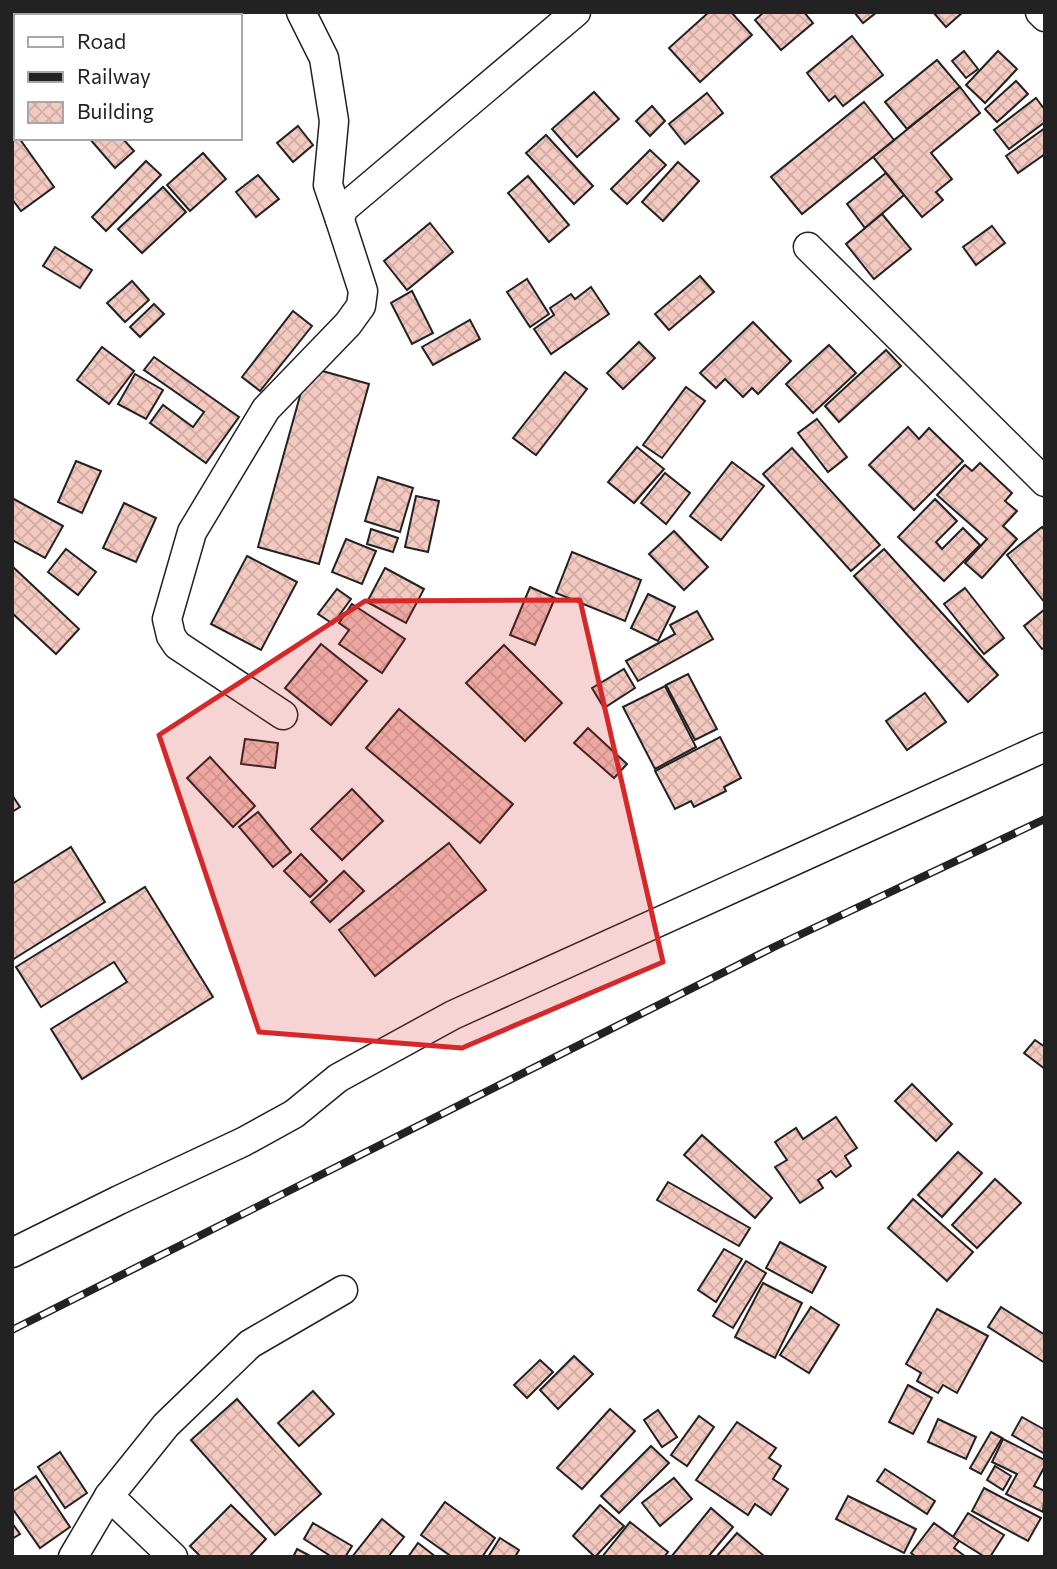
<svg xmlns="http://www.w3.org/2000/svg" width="1057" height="1569" font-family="Commissioner,sans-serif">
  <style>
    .building { fill: url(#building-cross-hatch); stroke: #222; stroke-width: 2 }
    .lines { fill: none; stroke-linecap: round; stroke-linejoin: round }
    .street-casing { stroke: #222; stroke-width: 31 }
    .street { stroke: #fff; stroke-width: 28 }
    .rail-casing { stroke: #222; stroke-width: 8 }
    .rail { stroke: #fff; stroke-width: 5; stroke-dasharray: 16; stroke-linecap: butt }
    .marked { fill: #d62828; fill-opacity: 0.2; stroke: #d62828; stroke-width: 5; stroke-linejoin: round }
  </style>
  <defs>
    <pattern id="building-cross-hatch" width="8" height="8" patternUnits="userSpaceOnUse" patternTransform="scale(1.75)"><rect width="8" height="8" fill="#f3c9c0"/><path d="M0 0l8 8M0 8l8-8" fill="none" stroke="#d0aca5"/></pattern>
  </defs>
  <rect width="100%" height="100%" fill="#fff"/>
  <g class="building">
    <path d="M12 12H57L52 16H16V41L12 44Z"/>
    <path d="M709 12H731L752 35 700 82 669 48Z"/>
    <path d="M764 12H804L813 23 781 50 755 20Z"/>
    <path d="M854 12H877L863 23Z"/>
    <path d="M933 12H963L946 27Z"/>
    <path d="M852 36 883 75 843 106 835 96 829 101 807 73Z"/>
    <path d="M964 51 978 69 966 78 952 61Z"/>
    <path d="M998 51 1017 69 985 103 966 85Z"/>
    <path d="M937 60 960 87 907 129 885 102Z"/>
    <path d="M1016 81 1028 94 997 122 985 109Z"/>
    <path d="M960 87 980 113 931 153 952 179 936 192 943 200 922 217 873 157Z"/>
    <path d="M594 92 619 119 577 157 552 129Z"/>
    <path d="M707 93 723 113 685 144 669 124Z"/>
    <path d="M1036 98 1045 110V122L1009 149 994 130Z"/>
    <path d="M864 102 894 140 802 214 771 177Z"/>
    <path d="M652 106 665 121 650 136 636 121Z"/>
    <path d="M298 126 313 145 293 162 277 143Z"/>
    <path d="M12 128 16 138H19L54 187 21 211 12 199Z"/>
    <path d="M1045 128V154L1018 173 1006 156Z"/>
    <path d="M546 135 593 186 574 204 526 153Z"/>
    <path d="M89 138H122L134 151 115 168Z"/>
    <path d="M650 150 666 165 627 204 611 189Z"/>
    <path d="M203 153 226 179 190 211 167 185Z"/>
    <path d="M146 161 161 175 106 231 92 217Z"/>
    <path d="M678 162 699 181 663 221 642 202Z"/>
    <path d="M886 173 904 195 865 228 847 204Z"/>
    <path d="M258 175 279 199 256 217 236 192Z"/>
    <path d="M528 176 569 225 549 242 508 193Z"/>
    <path d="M163 187 186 212 142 253 118 229Z"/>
    <path d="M882 214 911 249 874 279 846 244Z"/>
    <path d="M430 223 453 252 407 290 384 261Z"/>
    <path d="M992 226 1005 243 976 265 963 247Z"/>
    <path d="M55 247 92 270 80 288 43 266Z"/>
    <path d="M700 276 714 292 669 330 655 314Z"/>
    <path d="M527 279 549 314 530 327 507 292Z"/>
    <path d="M132 281 149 300 125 322 107 303Z"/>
    <path d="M591 287 609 314 551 354 534 329 554 315 550 308 571 294 575 299Z"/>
    <path d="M412 291 433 333 412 344 391 303Z"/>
    <path d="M154 304 164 314 140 337 130 327Z"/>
    <path d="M293 311 312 326 260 391 242 377Z"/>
    <path d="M470 320 480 339 433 365 422 347Z"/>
    <path d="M753 322 791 361 758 394 752 388 743 397 725 379 716 388 700 373Z"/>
    <path d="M639 342 655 358 623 389 607 373Z"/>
    <path d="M829 345 856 373 813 413 786 384Z"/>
    <path d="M102 347 134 371 109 404 77 380Z"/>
    <path d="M886 350 901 366 839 422 825 406Z"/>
    <path d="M154 357 239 417 206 463 150 423 163 405 193 427 204 412 144 370Z"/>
    <path d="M308 367 369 384 319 564 258 547Z"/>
    <path d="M565 372 587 389 536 455 513 438Z"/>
    <path d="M135 374 163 390 146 419 118 404Z"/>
    <path d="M686 387 705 401 662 458 643 445Z"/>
    <path d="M817 419 847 457 828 472 798 433Z"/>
    <path d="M908 427 919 439 929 428 963 461 914 510 869 465Z"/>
    <path d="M637 447 664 469 634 503 608 482Z"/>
    <path d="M792 448 880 545 851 571 763 474Z"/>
    <path d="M76 461 101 471 82 513 58 502Z"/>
    <path d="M732 462 764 486 721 540 690 516Z"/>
    <path d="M980 463 1012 493 1005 501 1017 511 1003 526 1017 539 982 578 965 563 987 539 937 495 965 465 972 471Z"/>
    <path d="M665 473 690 493 666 524 641 503Z"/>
    <path d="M378 477 413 488 400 532 365 521Z"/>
    <path d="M416 496 439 501 428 552 405 547Z"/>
    <path d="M12 498 63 526 45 558 12 540Z"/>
    <path d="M935 499 957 521 936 542 942 549 963 528 980 545 944 581 898 537Z"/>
    <path d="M124 503 156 518 136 562 103 548Z"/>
    <path d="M1042 527 1045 531V603L1007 555Z"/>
    <path d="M371 529 398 538 393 552 367 544Z"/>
    <path d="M674 531 708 567 684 590 649 554Z"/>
    <path d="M346 539 376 551 362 584 332 572Z"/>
    <path d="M66 549 96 572 78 595 48 572Z"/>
    <path d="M884 549 998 675 968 702 854 576Z"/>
    <path d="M572 552 641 580 625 621 556 593Z"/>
    <path d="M247 556 297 582 261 650 211 624Z"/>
    <path d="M12 566 79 629 56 654 12 613Z"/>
    <path d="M385 568 424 589 406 623 367 602Z"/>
    <path d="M530 587 555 598 535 645 510 635Z"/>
    <path d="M965 588 1004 638 984 654 944 604Z"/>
    <path d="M337 589 351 599 333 624 318 614Z"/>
    <path d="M648 594 675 607 658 641 631 628Z"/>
    <path d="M352 604 405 639 382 673 339 644 349 630 339 623Z"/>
    <path d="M1045 609V647L1042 649 1024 626Z"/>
    <path d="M697 611 713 639 638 681 626 661 675 634 670 625Z"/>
    <path d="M321 644 367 681 331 725 285 688Z"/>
    <path d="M504 645 562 703 525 741 466 683Z"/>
    <path d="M624 669 635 688 604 708 592 688Z"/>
    <path d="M688 674 717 729 695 740 666 685Z"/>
    <path d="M665 686 696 747 655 769 623 707Z"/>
    <path d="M925 693 946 722 907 750 886 721Z"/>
    <path d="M399 709 513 804 480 843 366 748Z"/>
    <path d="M588 728 627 764 614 778 574 743Z"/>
    <path d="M720 737 741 778 724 787 726 791 694 807 691 801 675 809 655 771Z"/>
    <path d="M245 739 278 743 275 768 241 764Z"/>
    <path d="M210 757 255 806 233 827 187 778Z"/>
    <path d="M352 789 383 821 342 860 311 829Z"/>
    <path d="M12 795 20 807 12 812Z"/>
    <path d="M258 812 291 852 273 867 239 827Z"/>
    <path d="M449 843 486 890 375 976 339 930Z"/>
    <path d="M71 847 105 902 12 960V884Z"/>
    <path d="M301 854 327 881 310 897 284 871Z"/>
    <path d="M344 871 364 891 330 922 311 902Z"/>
    <path d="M145 887 213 997 82 1079 51 1029 127 982 114 962 41 1007 16 967Z"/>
    <path d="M1035 1040 1045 1047V1069L1024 1053Z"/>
    <path d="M912 1084 952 1124 936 1141 895 1101Z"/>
    <path d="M836 1117 857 1148 845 1156 851 1166 836 1177 831 1171 818 1180 823 1188 800 1203 775 1167 787 1160 775 1142 796 1128 803 1139Z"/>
    <path d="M702 1135 772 1198 755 1218 684 1155Z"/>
    <path d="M958 1152 982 1173 942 1217 918 1195Z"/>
    <path d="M995 1179 1021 1203 977 1248 952 1225Z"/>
    <path d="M668 1182 750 1228 739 1246 657 1200Z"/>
    <path d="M913 1199 973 1252 947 1281 888 1228Z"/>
    <path d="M780 1242 826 1267 812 1293 766 1268Z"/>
    <path d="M724 1249 742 1259 716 1302 698 1290Z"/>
    <path d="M746 1261 766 1273 733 1328 713 1316Z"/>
    <path d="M763 1283 802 1303 775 1358 735 1337Z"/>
    <path d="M811 1307 839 1325 809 1373 780 1355Z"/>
    <path d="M1001 1307 1045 1335V1363L988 1327Z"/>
    <path d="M937 1309 988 1336 957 1393 943 1385 938 1393 917 1381 921 1373 906 1364Z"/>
    <path d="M574 1356 593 1374 558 1409 540 1390Z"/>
    <path d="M540 1360 553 1372 527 1398 514 1385Z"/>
    <path d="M908 1385 932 1398 913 1434 889 1422Z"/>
    <path d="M313 1391 334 1414 299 1446 278 1423Z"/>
    <path d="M237 1399 321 1494 275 1535 191 1440Z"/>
    <path d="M610 1409 635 1431 582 1489 557 1468Z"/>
    <path d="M658 1410 677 1437 662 1447 644 1420Z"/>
    <path d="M699 1416 714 1427 687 1466 671 1455Z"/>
    <path d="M1022 1417 1045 1430V1454L1012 1435Z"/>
    <path d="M938 1419 976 1437 966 1459 928 1442Z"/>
    <path d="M737 1422 776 1448 769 1458 781 1466 773 1479 788 1489 771 1515 755 1504 748 1515 696 1480Z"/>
    <path d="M991 1432 1002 1438 981 1474 970 1468Z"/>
    <path d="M1003 1439 1045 1460V1466L1034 1486 1045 1491 1043 1512 1006 1494 1017 1474 992 1462Z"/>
    <path d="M651 1446 669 1463 619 1513 601 1496Z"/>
    <path d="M60 1452 87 1493 65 1508 38 1467Z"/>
    <path d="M995 1466 1011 1476 1003 1490 987 1480Z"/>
    <path d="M885 1469 935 1501 927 1514 877 1481Z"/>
    <path d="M36 1476 70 1527 40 1548 12 1508V1492Z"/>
    <path d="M674 1478 692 1499 660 1526 642 1503Z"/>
    <path d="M984 1488 1041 1518 1028 1541 972 1511Z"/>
    <path d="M848 1496 916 1529 904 1553 836 1519Z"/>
    <path d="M445 1502 495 1538 482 1557H452L421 1535Z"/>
    <path d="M231 1505 266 1539 249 1557H201L190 1546Z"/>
    <path d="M600 1505 624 1526 595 1557 573 1536Z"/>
    <path d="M711 1508 733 1527 708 1557H671Z"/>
    <path d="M968 1513 1004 1535 990 1557H985L953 1537Z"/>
    <path d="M382 1519 404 1537 388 1557H352Z"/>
    <path d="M630 1522 668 1552 664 1557H602Z"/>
    <path d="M12 1523 20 1534 12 1539Z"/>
    <path d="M313 1523 352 1546 345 1557H332L304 1539Z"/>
    <path d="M934 1523 959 1541 954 1548 966 1557H916L911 1553Z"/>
    <path d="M737 1533 764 1556 763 1557H716Z"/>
    <path d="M500 1538 519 1550 515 1557H488Z"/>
    <path d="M418 1543 436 1557H408Z"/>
    <path d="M297 1549 312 1557H293Z"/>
  </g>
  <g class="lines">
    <defs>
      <g id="street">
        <path d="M301 12 324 58 334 121 328 185 340 220"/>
        <path d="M1040 12 1045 17"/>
        <path d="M808 247 1045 482"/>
        <path d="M283 715 177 645 171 636 167 619 192 532 266 409 348 324 361 306 363 291 340 220 343 209 576 12"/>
        <path d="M12 1253 119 1200 243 1142 294 1114 338 1078 453 1015 1045 747"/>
        <path d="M109 1496 173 1557"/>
        <path d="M73 1557 109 1496 166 1425 250 1344 343 1290"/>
      </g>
    </defs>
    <use href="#street" class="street-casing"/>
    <use href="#street" class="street"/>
    <defs>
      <path id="rail" d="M12 1330 776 946 1045 819"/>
    </defs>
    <use href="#rail" class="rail-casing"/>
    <use href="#rail" class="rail"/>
  </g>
  <path class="marked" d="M580 600 663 962 462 1048 259 1032 159 735 365 601Z"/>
  <rect width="1057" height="1569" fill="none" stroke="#222222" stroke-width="28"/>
  <rect x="14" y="14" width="228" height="126" fill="#ffffff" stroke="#a7a7a7" stroke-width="2"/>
  <rect x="28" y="37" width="35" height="10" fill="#ffffff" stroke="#a7a7a7" stroke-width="2"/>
  <text x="77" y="49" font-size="21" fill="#222222">Road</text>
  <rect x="28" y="72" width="35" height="10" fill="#222222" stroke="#a7a7a7" stroke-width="2"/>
  <text x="77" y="84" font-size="21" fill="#222222">Railway</text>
  <rect x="28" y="102" width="35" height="21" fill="url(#building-cross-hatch)" stroke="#a7a7a7" stroke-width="2"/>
  <text x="77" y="119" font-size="21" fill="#222222">Building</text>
</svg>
